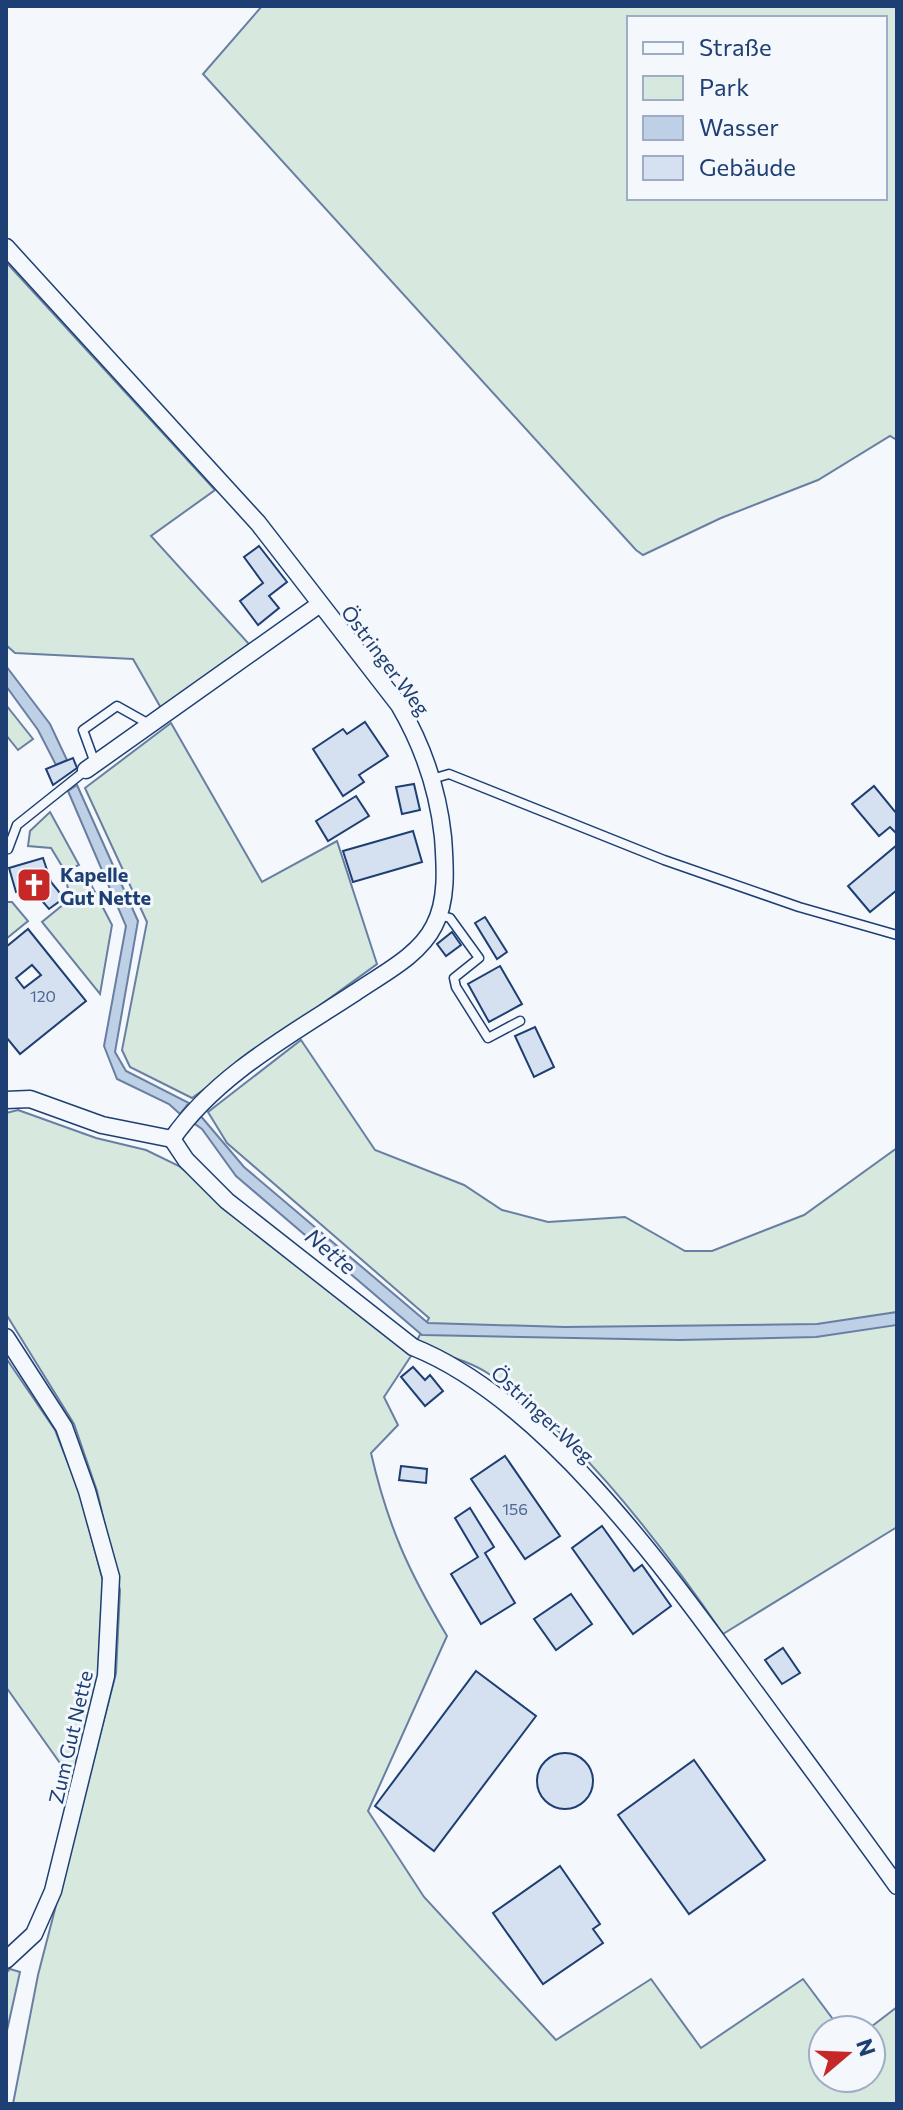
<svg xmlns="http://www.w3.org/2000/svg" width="903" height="2110" font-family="Commissioner,sans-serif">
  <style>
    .green { fill: #d7e8df; stroke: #687fa3; stroke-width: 2; fill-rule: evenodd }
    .water { fill: #bed0e5; stroke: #687fa3; stroke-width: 2 }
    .building { fill: #d5e0f0; stroke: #1d3f73; stroke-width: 2; fill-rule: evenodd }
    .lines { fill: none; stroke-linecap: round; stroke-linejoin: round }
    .lane-casing { stroke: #1d3f73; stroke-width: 11 }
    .street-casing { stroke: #1d3f73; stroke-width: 19 }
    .lane { stroke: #f4f7fb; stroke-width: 8 }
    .street { stroke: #f4f7fb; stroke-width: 16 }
    .labels { text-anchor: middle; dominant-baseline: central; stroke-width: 6; stroke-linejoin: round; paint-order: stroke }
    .number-label { font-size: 16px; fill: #4b6792 }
    .street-label { font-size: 20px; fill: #1d3f73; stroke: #f4f7fb }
    .poi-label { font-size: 20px; font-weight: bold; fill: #1d3f73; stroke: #f4f7fb; text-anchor: start }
    .water-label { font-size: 22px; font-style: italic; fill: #1d3f73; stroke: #f4f7fb }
  </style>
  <rect width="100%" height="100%" fill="#f4f7fb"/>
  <g class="green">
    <path d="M262 6H897V440L890 436 818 480 721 518 643 555 636 550 203 74ZM629 18H885V198H629Z"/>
    <path d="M6 262 215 490 151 536 249 644 161 708 133 659 15 653 6 645Z"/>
    <path d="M6 705 33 739 18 750 6 735Z"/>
    <path d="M171 723 262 882 337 841 377 964 192 1098 130 1067 122 1050 147 922 85 788Z"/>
    <path d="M50 812 79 865 65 871 51 848 28 846 30 831Z"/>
    <path d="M86 875 112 925 100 994 42 922 70 899 67 884Z"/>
    <path d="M6 902H12L28 921 6 939Z"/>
    <path d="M301 1040 375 1150 464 1185 502 1210 548 1222 625 1217 685 1251H712L804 1215 897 1148V1527L723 1634C664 1548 576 1432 489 1374 468 1360 438 1353 415 1344L429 1318 227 1143 208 1112Z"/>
    <path d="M18 1110 96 1138 146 1150 179 1166 411 1356 384 1397 398 1425 371 1453C388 1527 409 1572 447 1636L368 1811 424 1897 556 2040 651 1979 701 2048 803 1979 841 2030H823V2078H871V2030H867L897 2007V2104H13L38 1975 116 1673 120 1590 97 1491 74 1424 6 1314V1113Z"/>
    <path d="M6 1358 55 1430 80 1494 103 1581 98 1676 72 1780 6 1687Z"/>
    <path d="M10 1969 20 1972 6 2035V1973Z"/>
  </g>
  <g class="water">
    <path d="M6 666 50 724 67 760 56 765 38 730 6 686Z"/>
    <path d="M77 785 138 921 115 1052 126 1071 189 1103 180 1114 169 1104 117 1079 104 1046 126 926 68 791Z"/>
    <path d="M199 1114 244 1167 428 1323 565 1327 817 1324 897 1312V1325L816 1337 679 1340 422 1335 236 1176 202 1129 192 1122Z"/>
  </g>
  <g class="building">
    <path d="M259 546 287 582 269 596 279 608 258 625 240 601 263 583 244 557Z"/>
    <path d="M365 722 388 756 359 775 364 782 343 796 313 749 343 729 347 734Z"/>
    <path d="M73 758 77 768 53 785 46 769Z"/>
    <path d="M414 784 420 810 402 814 396 787Z"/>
    <path d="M874 786 897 814V834L890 827 879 836 852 804Z"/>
    <path d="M356 796 369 816 328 841 316 821Z"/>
    <path d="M413 831 422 862 353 882 343 851Z"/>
    <path d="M897 845V890L870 912 848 886Z"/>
    <path d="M43 858 51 882 64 898 49 909 31 888 16 892 9 868Z"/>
    <path d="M485 917 507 952 497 959 475 923Z"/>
    <path d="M28 929 86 1001 20 1054 6 1037V947ZM32 965 41 975 24 988 16 978Z"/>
    <path d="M452 932 461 945 446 956 437 944Z"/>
    <path d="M500 966 522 1004 489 1022 468 984Z"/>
    <path d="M535 1027 554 1067 534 1077 515 1036Z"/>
    <path d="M413 1367 425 1380 430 1375 443 1391 425 1406 401 1377Z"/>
    <path d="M505 1456 560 1536 525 1559 471 1479Z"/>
    <path d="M401 1466 427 1469 426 1483 399 1480Z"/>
    <path d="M470 1508 494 1547 485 1553 515 1603 481 1624 451 1574 478 1557 455 1518Z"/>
    <path d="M602 1526 634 1571 642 1565 671 1606 633 1634 572 1548Z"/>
    <path d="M571 1594 592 1624 556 1650 534 1619Z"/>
    <path d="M783 1648 800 1673 782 1684 765 1660Z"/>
    <path d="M476 1671 536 1716 434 1851 375 1806Z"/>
    <circle cx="565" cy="1781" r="28"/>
    <path d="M694 1760 765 1860 689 1914 618 1815Z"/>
    <path d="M560 1866 600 1924 593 1929 603 1943 543 1984 493 1913Z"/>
  </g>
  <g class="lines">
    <defs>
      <g id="lane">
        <path d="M95 763 83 730 117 706 149 724"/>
        <path d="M432 779 449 774 664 860 799 907 897 935"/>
        <path d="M8 849 17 825 86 770"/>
        <path d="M439 915 450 918 479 958 454 978 456 987 488 1038 520 1021"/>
      </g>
      <g id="street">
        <path d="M6 247 258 523 399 705C423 746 438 790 443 837 445 865 448 900 434 926 419 956 382 974 356 992 292 1034 216 1075 172 1139"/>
        <path d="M86 770 320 604"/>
        <path d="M6 1100 30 1099 102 1125 172 1139"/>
        <path d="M172 1139 186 1160 227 1201 413 1347C545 1400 667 1572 750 1685 799 1752 849 1819 897 1886"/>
        <path d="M6 1337 64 1427 87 1491 111 1577 106 1676 53 1891 34 1934 6 1960"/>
      </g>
    </defs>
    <use href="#lane" class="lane-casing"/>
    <use href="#street" class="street-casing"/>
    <use href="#lane" class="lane"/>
    <use href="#street" class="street"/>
  </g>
  <defs>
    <symbol id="church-square" viewBox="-11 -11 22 22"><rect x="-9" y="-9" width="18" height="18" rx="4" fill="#c62828" stroke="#f4f7fb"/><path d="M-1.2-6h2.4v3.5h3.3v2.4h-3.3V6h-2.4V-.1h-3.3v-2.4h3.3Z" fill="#fff"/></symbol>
  </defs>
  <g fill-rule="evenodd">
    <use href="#church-square" x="14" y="865" width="40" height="40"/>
  </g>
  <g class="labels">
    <g class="number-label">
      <text x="43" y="995">120</text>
      <text x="515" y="1508">156</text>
    </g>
    <g class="street-label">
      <text transform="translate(386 660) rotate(53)">Östringer Weg</text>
      <text transform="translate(543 1414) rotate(43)">Östringer Weg</text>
      <text transform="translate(70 1737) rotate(-77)">Zum Gut Nette</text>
    </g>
    <g class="poi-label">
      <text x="60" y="874">Kapelle<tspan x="60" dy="23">Gut Nette</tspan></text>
    </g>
    <g class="water-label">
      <text transform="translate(331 1251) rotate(40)">Nette</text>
    </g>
  </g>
  <rect width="903" height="2110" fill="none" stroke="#1d3f73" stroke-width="16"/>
  <rect x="627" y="16" width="260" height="184" fill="#f4f7fb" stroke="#9eadc5" stroke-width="2"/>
  <rect x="643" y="42" width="40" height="12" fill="#f4f7fb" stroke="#9eadc5" stroke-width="2"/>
  <text x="699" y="56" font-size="24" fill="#1d3f73">Straße</text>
  <rect x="643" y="76" width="40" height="24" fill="#d7e8df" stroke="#9eadc5" stroke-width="2"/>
  <text x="699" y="96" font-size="24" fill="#1d3f73">Park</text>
  <rect x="643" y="116" width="40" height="24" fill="#bed0e5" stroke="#9eadc5" stroke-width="2"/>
  <text x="699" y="136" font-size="24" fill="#1d3f73">Wasser</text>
  <rect x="643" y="156" width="40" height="24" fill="#d5e0f0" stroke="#9eadc5" stroke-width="2"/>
  <text x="699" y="176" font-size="24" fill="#1d3f73">Gebäude</text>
  <g transform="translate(847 2054) rotate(71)"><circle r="38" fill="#f4f7fb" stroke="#9eadc5" stroke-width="2"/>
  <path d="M0-6L14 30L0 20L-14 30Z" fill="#c62828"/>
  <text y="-12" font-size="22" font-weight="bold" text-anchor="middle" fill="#1d3f73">N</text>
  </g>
</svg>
